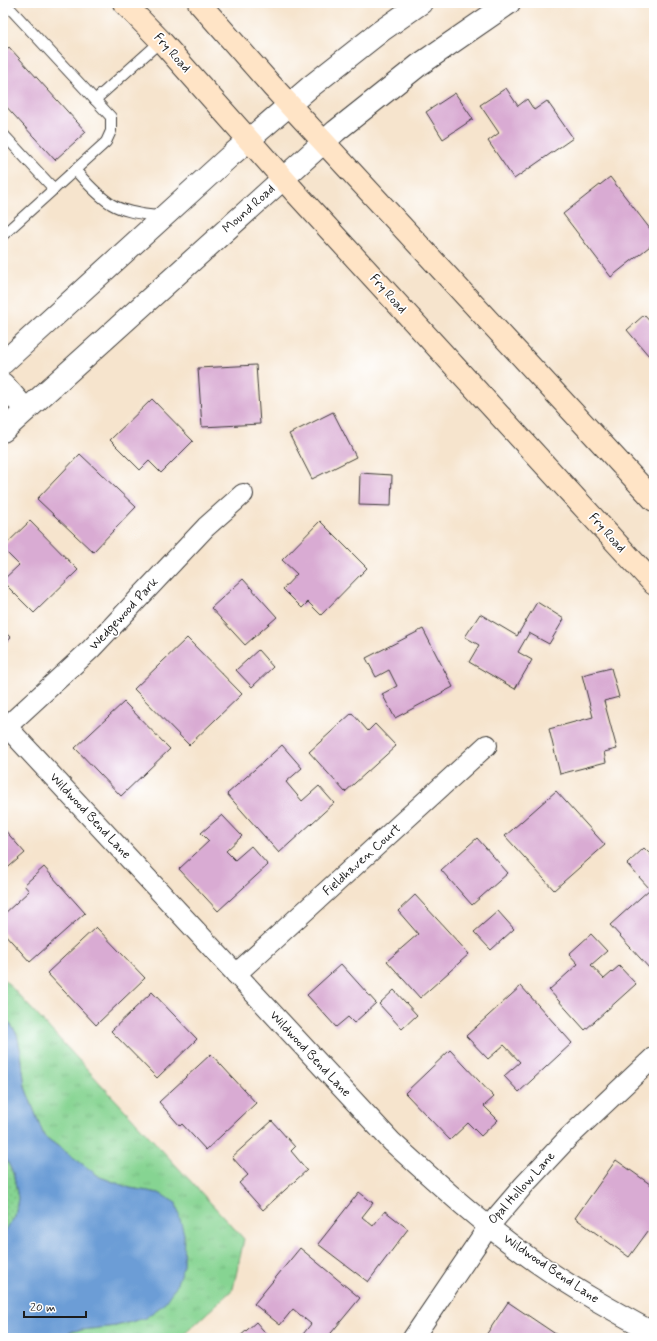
<svg xmlns="http://www.w3.org/2000/svg" width="657" height="1341" font-family="Mynerve,sans-serif">
  <style>
    .grass { fill: url(#grass-tufts); stroke: #517857 }
    .park { fill: url(#park-dots); stroke: #517857 }
    .water { fill: #6c9dd6; stroke: #445c79 }
    .building { fill: #d9abd3 }
    .lines { fill: none; stroke-linecap: round; stroke-linejoin: round }
    .service-casing { stroke: #3d3a37; stroke-width: 12 }
    .minor-casing { stroke: #3d3a37; stroke-width: 22 }
    .tertiary-casing { stroke: #3d3a37; stroke-width: 24 }
    .secondary-casing { stroke: #3d3a37; stroke-width: 24 }
    .service { stroke: #fff; stroke-width: 10 }
    .minor { stroke: #fff; stroke-width: 20 }
    .tertiary { stroke: #fff; stroke-width: 22 }
    .secondary { stroke: #ffe4c6; stroke-width: 22 }
    .labels { text-anchor: middle; dominant-baseline: central; stroke-width: 3.5; stroke-linejoin: round; paint-order: stroke }
    .street-label { font-size: 13px; fill: #1c1c1c; stroke: #fff }
  </style>
  <defs>
    <pattern id="grass-tufts" width="24" height="20" patternUnits="userSpaceOnUse"><rect width="24" height="20" fill="#86d492"/><path d="M3 7l-1-3M5 7V3M7 7l1-3M15 17l-1-3M17 17v-4M19 17l1-3" fill="none" stroke="#73b57d"/></pattern>
    <pattern id="park-dots" width="8" height="8" patternUnits="userSpaceOnUse"><rect width="8" height="8" fill="#86d492"/><path d="M2 2h.1M6 6h.1" fill="none" stroke="#73b57d" stroke-width="1.8" stroke-linecap="round"/></pattern>
  </defs>
  <rect width="100%" height="100%" fill="#fff"/>
  <filter id="ink" filterUnits="userSpaceOnUse"><feTurbulence type="fractalNoise" baseFrequency=".025" numOctaves="2"/><feDisplacementMap in="SourceGraphic" scale="8" xChannelSelector="R" yChannelSelector="G"/><feConvolveMatrix kernelMatrix="1 2 1 2 8 2 1 2 1" color-interpolation-filters="sRGB"/></filter>
  <filter id="wash" filterUnits="userSpaceOnUse"><feTurbulence type="fractalNoise" baseFrequency=".012" numOctaves="4" result="noise"/><feDisplacementMap in="SourceGraphic" scale="16" xChannelSelector="R" yChannelSelector="G"/><feGaussianBlur stdDeviation="0.9" result="paint"/><feColorMatrix in="noise" values="0 0 0 0 0 0 0 0 0 0 0 0 0 0 0 0 0 1.4 0 .05"/><feComposite in="paint" operator="in"/></filter>
  <g filter="url(#wash)">
    <rect width="100%" height="100%" fill="#f6e4cd"/>
    <path class="grass" d="M3 978 244 1239 233 1289 180 1338H59L73 1331 116 1326 144 1318 163 1305 159 1193 130 1188 100 1177 44 1136 25 1087 21 1053 17 1034 8 1021 3 1018Z"/>
    <path class="park" d="M3 1153 13 1173 18 1198 15 1217 3 1232Z"/>
    <path class="water" d="M3 1018 8 1021 17 1034 21 1053 25 1087 44 1136 100 1177 130 1188 159 1193 176 1203 184 1234 183 1266 176 1286 163 1305 145 1318 116 1326 73 1331 59 1338H3V1232L15 1217 18 1198 13 1173 3 1153Z"/>
    <g id="blocks">
      <g class="building">
        <path d="M9 47 86 132 55 160 3 103V53Z"/>
        <path d="M506 88 518 106 527 99 534 110 547 101 573 138 514 179 488 141 499 133 480 105Z"/>
        <path d="M455 93 473 119 443 139 426 112Z"/>
        <path d="M610 177 654 234V243L611 277 563 214Z"/>
        <path d="M644 315 654 326V352L649 356 627 330Z"/>
        <path d="M256 365 260 424 202 427 198 368Z"/>
        <path d="M152 399 193 441 161 473 149 461 140 470 110 440Z"/>
        <path d="M333 412 356 457 312 479 289 434Z"/>
        <path d="M80 454 136 507 93 552 37 499Z"/>
        <path d="M360 473 392 475 391 506 359 505Z"/>
        <path d="M30 521 78 570 34 613 3 582V580L19 565 3 549V547Z"/>
        <path d="M320 521 367 568 321 615 308 602 302 608 283 589 297 574 282 560Z"/>
        <path d="M243 579 277 617 245 645 211 608Z"/>
        <path d="M537 602 564 619 549 644 529 633 518 652 532 660 515 689 469 662 479 645 465 637 480 614 517 636Z"/>
        <path d="M423 629 453 687 395 718 382 694 397 686 389 670 376 677 366 658Z"/>
        <path d="M3 630 11 638 3 645Z"/>
        <path d="M187 638 242 694 189 745 134 689Z"/>
        <path d="M258 650 273 667 252 687 236 670Z"/>
        <path d="M611 668 619 697 604 701 617 749 604 752 606 762 560 774 549 729 593 717 582 675Z"/>
        <path d="M124 702 170 749 121 796 75 748Z"/>
        <path d="M352 713 368 731 375 724 396 746 345 792 309 752Z"/>
        <path d="M282 745 302 768 286 782 302 801 319 786 334 803 279 853 227 794Z"/>
        <path d="M556 791 605 845 554 890 505 836Z"/>
        <path d="M222 815 242 836 226 851 235 860 251 846 268 865 218 911 179 869 209 841 201 833Z"/>
        <path d="M3 828 25 853 3 872Z"/>
        <path d="M477 838 508 873 472 905 441 870Z"/>
        <path d="M644 848 654 858V966L650 969 610 925 650 889 627 864Z"/>
        <path d="M44 867 85 913 30 962 3 932V915L29 891 24 885Z"/>
        <path d="M415 895 469 954 420 998 387 961 418 934 398 911Z"/>
        <path d="M498 911 514 929 491 950 474 932Z"/>
        <path d="M96 927 145 978 96 1025 47 973Z"/>
        <path d="M591 934 607 951 591 965 604 979 619 966 636 984 585 1030 549 990 578 964 569 954Z"/>
        <path d="M341 964 376 1003 354 1023 348 1017 336 1027 307 995Z"/>
        <path d="M521 986 572 1043 519 1092 504 1076 520 1062 504 1045 488 1059 466 1036Z"/>
        <path d="M394 990 417 1015 402 1029 379 1004Z"/>
        <path d="M152 992 197 1039 157 1078 111 1031Z"/>
        <path d="M450 1050 494 1097 484 1106 498 1120 481 1136 468 1123 450 1140 405 1093Z"/>
        <path d="M211 1054 256 1103 206 1150 182 1124 180 1126 159 1102Z"/>
        <path d="M272 1121 295 1147 291 1151 307 1170 263 1210 239 1183 248 1175 232 1157Z"/>
        <path d="M616 1160 654 1187V1223L629 1257 575 1218Z"/>
        <path d="M359 1192 373 1203 362 1217 373 1226 385 1211 408 1229 368 1282 318 1244Z"/>
        <path d="M300 1248 360 1298 327 1338H300L311 1324 293 1309 280 1325 254 1304Z"/>
        <path d="M508 1302 557 1335 555 1338H484Z"/>
        <path d="M256 1322 270 1338H238Z"/>
      </g>
    </g>
  </g>
  <g filter="url(#ink)">
    <use href="#blocks" fill-opacity="0" stroke="#3d3a37" stroke-width="1"/>
    <g class="lines">
      <defs>
        <g id="service">
          <path d="M95 100 161 41"/>
          <path d="M3 134 54 189"/>
          <path d="M75 170C86 182 97 195 111 204 126 213 145 214 162 217"/>
          <path d="M3 235 106 142 111 131V117L5 3"/>
        </g>
        <g id="minor">
          <path d="M7 727 392 1142C438 1184 485 1227 537 1263 574 1289 614 1311 654 1333"/>
          <path d="M3 730 91 649 206 527 243 494"/>
          <path d="M236 974 487 745"/>
          <path d="M413 1338 489 1226 524 1185 568 1138 654 1057"/>
        </g>
        <g id="tertiary">
          <path d="M3 363 229 157 310 87 381 31 421 3"/>
          <path d="M3 384 26 410"/>
          <path d="M3 431 336 131 419 65 509 3"/>
        </g>
        <g id="secondary">
          <path d="M124 3 161 41 295 192 654 584"/>
          <path d="M199 3 272 86 654 500"/>
        </g>
      </defs>
      <use href="#service" class="service-casing"/>
      <use href="#minor" class="minor-casing"/>
      <use href="#tertiary" class="tertiary-casing"/>
      <use href="#secondary" class="secondary-casing"/>
      <use href="#service" class="service"/>
      <use href="#minor" class="minor"/>
      <use href="#tertiary" class="tertiary"/>
      <use href="#secondary" class="secondary"/>
    </g>
  </g>
  <g class="labels">
    <g class="street-label">
      <text transform="translate(172 53) rotate(48)">Fry Road</text>
      <text transform="translate(249 209) rotate(-42)">Mound Road</text>
      <text transform="translate(388 294) rotate(48)">Fry Road</text>
      <text transform="translate(607 533) rotate(48)">Fry Road</text>
      <text transform="translate(124 614) rotate(-47)">Wedgewood Park</text>
      <text transform="translate(90 816) rotate(47)">Wildwood Bend Lane</text>
      <text transform="translate(362 860) rotate(-42)">Fieldhaven Court</text>
      <text transform="translate(310 1054) rotate(47)">Wildwood Bend Lane</text>
      <text transform="translate(522 1188) rotate(-48)">Opal Hollow Lane</text>
      <text transform="translate(551 1269) rotate(34)">Wildwood Bend Lane</text>
    </g>
  </g>
  <rect width="657" height="1341" fill="none" stroke="#fff" stroke-width="16"/>
  <path d="M24 1311v6h62v-6" fill="none" stroke="#1c1c1c" stroke-width="2"/>
  <text x="30" y="1311" font-size="12" fill="#1c1c1c" stroke="#ffffff" stroke-width="3" paint-order="stroke">20 m</text>
</svg>
